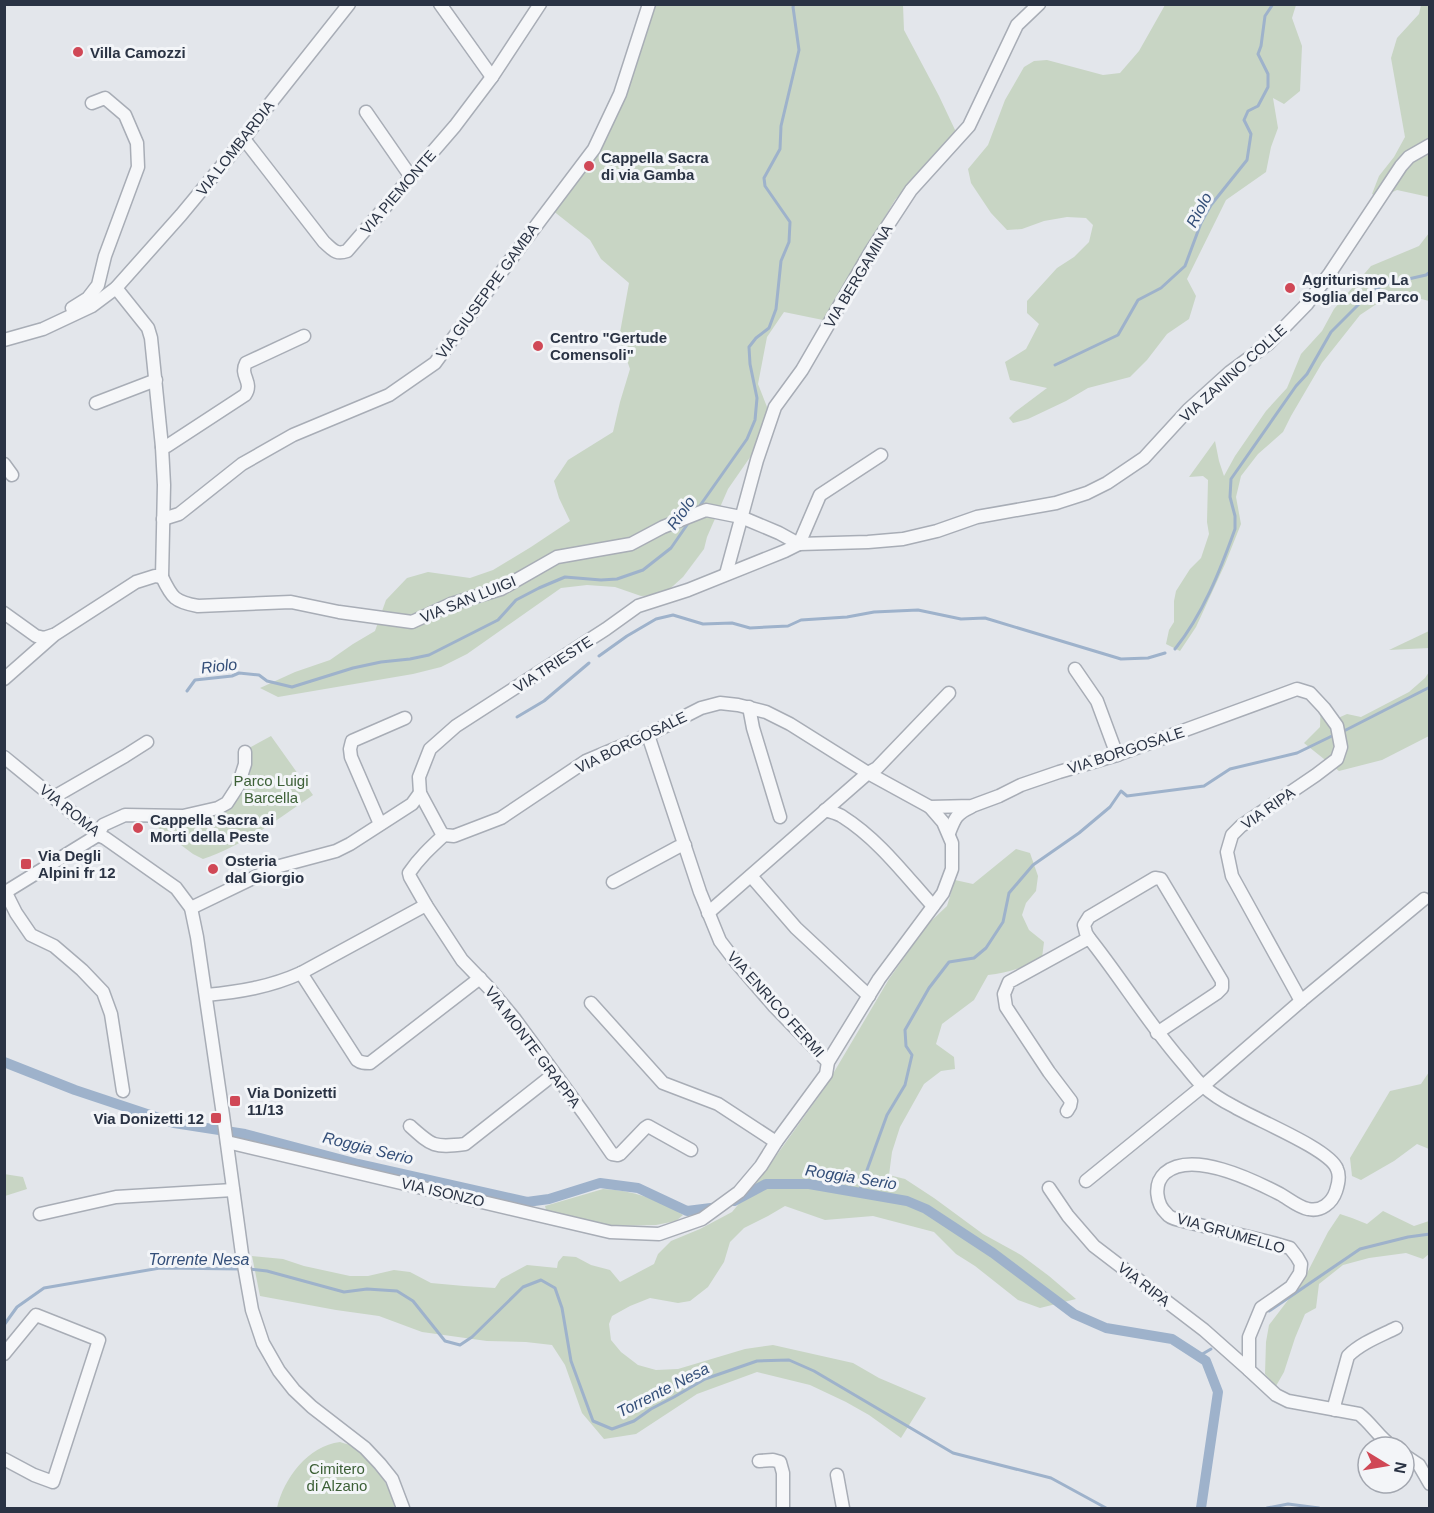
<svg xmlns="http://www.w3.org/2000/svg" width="1434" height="1513" font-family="Helvetica,sans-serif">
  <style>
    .green { fill: #c8d5c4 }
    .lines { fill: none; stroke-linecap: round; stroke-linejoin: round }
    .stream { stroke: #9eb2cb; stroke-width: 3 }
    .canal { stroke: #9eb2cb; stroke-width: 10 }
    .minor-casing { stroke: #a8adb6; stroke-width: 15 }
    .minor { stroke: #f6f7f9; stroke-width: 12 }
    .poi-dot { fill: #d04856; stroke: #f3f5f8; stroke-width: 2 }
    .labels { text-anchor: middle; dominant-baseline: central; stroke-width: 6; stroke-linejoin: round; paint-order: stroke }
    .poi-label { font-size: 15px; font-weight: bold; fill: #2a3344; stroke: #f3f5f8; text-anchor: start }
    .street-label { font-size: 15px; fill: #2a3344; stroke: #f3f5f8 }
    .park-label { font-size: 15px; fill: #3d6037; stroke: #f3f5f8 }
    .water-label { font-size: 16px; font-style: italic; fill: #344f79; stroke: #f3f5f8 }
  </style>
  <rect width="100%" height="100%" fill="#e3e6eb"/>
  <g class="green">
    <path d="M655 5H903L904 30 939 96 956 132 934 154 895 200 823 320 784 312 767 337 758 384 769 412 762 440 728 489 707 537 704 549 683 577 663 595 641 596 615 587 587 585 561 588 467 654 441 667 413 674 278 697 260 688 295 672 330 660 353 644 375 631 386 600 407 578 428 572 470 578 493 570 531 547 570 521 559 498 554 481 568 460 613 432 620 402 630 369 619 338 629 283 601 259 590 240 552 210 566 197 576 181 598 154 614 118Z"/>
    <path d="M1165 5H1296L1292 18 1302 46 1300 91 1284 104 1273 98 1278 128 1271 147 1266 172 1226 200 1187 279 1196 296 1189 319 1167 334 1147 360 1130 377 1088 388 1066 401 1028 419 1013 423 1009 418 1015 412 1047 388 1010 380 1005 362 1026 349 1039 324 1027 313V301L1057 268 1074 257 1089 242 1093 225 1086 218 1067 217 1044 221 1022 229 1007 230 991 213 971 183 968 169 988 145 1005 100 1024 67 1034 61 1047 60 1103 75 1120 73 1139 51Z"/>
    <path d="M1421 5H1429V197L1397 190 1380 198 1372 194 1379 176 1394 157 1405 137 1391 58 1397 38 1419 14Z"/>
    <path d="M1429 233V301L1406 295 1375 305 1360 315 1322 363 1291 416 1283 432 1258 454 1241 476 1236 497 1241 524 1225 564 1196 627 1180 651 1166 644 1169 630 1174 622V601L1176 591 1190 569 1201 558 1209 534 1207 522 1208 480 1203 476 1189 477 1215 441 1219 461 1224 476 1235 456 1266 411 1287 388 1301 354 1322 331 1334 309 1371 266 1419 246Z"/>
    <path d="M1429 631V648L1389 650Z"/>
    <path d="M1429 672V736L1382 760 1339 771 1304 743 1320 727 1321 700 1338 718 1347 714 1361 717 1409 692 1425 678Z"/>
    <path d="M271 736 313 795C277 820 244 845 203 859L193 854 157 827 160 820 226 807 249 748Z"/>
    <path d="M1016 849 1030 853 1038 876 1036 891 1026 903 1022 915 1029 930 1044 942 1042 958C1025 967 1008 973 988 975L974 1000 942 1024 936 1044 954 1057 955 1069 941 1071 924 1084 900 1127 892 1152 889 1175 905 1179 934 1198 983 1234 1021 1255 1049 1276 1076 1299 1040 1308 1018 1300 975 1266 956 1254 934 1232 873 1216 825 1220 785 1206 768 1216 744 1228 730 1242 724 1262 708 1287 690 1301 678 1303 650 1298 630 1306 612 1316 609 1324 611 1340 621 1352 638 1365 656 1370 678 1369 745 1349 773 1345 853 1363 879 1378 926 1398 901 1438 869 1415 846 1402 810 1385 757 1372 697 1394 636 1434 604 1439 582 1413 565 1365 552 1345 526 1342 487 1341 422 1332 379 1316 336 1310 260 1296 252 1256 283 1259 304 1266 350 1276H368L394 1270 410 1272 431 1283 464 1286 495 1288 501 1279 527 1265 557 1268 558 1262 563 1256 576 1257 591 1265 610 1270 620 1282 654 1264 658 1254 671 1241 700 1229 732 1212 761 1177 824 1089 889 979 928 924 947 906 955 880 973 884Z"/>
    <path d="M1429 1072V1149L1417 1144 1394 1161 1361 1180 1352 1176 1350 1158 1390 1091 1421 1084Z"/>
    <path d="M4 1174 23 1177 27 1189 5 1196Z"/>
    <path d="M603 1189C631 1190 660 1199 683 1215L676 1221 656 1225 613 1226 546 1210 545 1206Z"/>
    <path d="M1383 1211 1414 1226 1429 1221V1254L1423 1259 1406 1253 1369 1258 1343 1265 1319 1284 1316 1308 1305 1314 1295 1338 1284 1372 1276 1386 1265 1374 1266 1342 1269 1325 1304 1279 1328 1232 1340 1214 1352 1218 1367 1224Z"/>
    <path d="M340 1442C346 1444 353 1445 358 1449 375 1463 391 1487 395 1508H277C284 1478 308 1446 340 1442Z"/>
  </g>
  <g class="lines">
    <g class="stream">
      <path d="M1066 360 1055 365 1118 335 1138 300 1161 288 1185 266 1201 223 1211 205 1247 160 1251 134 1244 120 1248 111 1258 106 1268 87V74L1258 54 1261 46 1265 16 1273 4"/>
      <path d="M699 507 747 439 755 420 757 398 750 364 749 347 756 338 769 328 776 309 781 261 789 242 790 222 765 186 764 178 780 149 781 126 799 50 793 7 794 4"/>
      <path d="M1175 649C1203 614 1220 571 1235 529V516L1230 497 1231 479 1296 386 1307 374 1331 332 1366 297 1382 285 1426 275 1430 272"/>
      <path d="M599 656 627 636 656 619 673 615 703 624 732 623 750 628 788 626 801 620 847 617 874 612 918 610 961 619 985 618 1121 659 1148 658 1165 653"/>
      <path d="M187 691 195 680 232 676 239 673 259 675 267 681 292 687 353 668 381 662 410 659 429 655 498 620 516 600 539 588 565 577 601 580 617 579 643 570 671 548 689 522"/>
      <path d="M517 717 544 701 589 663"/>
      <path d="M1340 733 1430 687"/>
      <path d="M859 1192 887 1115 905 1085 912 1055 906 1046 905 1030 929 988 949 962 974 958 986 948 1003 922 1009 893 1033 865 1079 833 1110 807 1121 791 1127 796 1204 786 1230 769 1297 753 1334 735"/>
      <path d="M249 1269 267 1271 344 1292 367 1289 397 1291 413 1301 445 1341 460 1345 472 1337 523 1287 541 1280 555 1288 562 1308 571 1361 593 1421 612 1429 634 1421 651 1409 674 1397 705 1379 757 1361 789 1360 814 1371 953 1453 1051 1478 1106 1508"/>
      <path d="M1269 1311 1360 1249 1408 1237 1430 1234"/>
      <path d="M4 1325 17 1307 44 1288 160 1268 243 1269"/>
      <path d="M1199 1356 1211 1349"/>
      <path d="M1267 1508 1288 1504 1319 1508"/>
    </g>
    <g class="canal">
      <path d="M4 1062 75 1090 174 1123 245 1134 358 1164 527 1202 549 1199 600 1183 638 1188 687 1211 719 1207"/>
      <path d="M734 1201 766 1184H809L907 1201 926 1209 993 1253 1074 1314 1106 1328 1172 1339 1206 1361 1218 1392 1201 1508"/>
    </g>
    <defs>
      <g id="minor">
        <path d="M440 4 492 77"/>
        <path d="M366 112 411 177"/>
        <path d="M244 139 324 242C333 250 336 255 347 251L455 126 492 77 540 4"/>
        <path d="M72 308 88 298 98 285 105 256 138 167 137 143 125 115 105 98 92 103"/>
        <path d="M4 340 43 329 92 306 116 288 181 215 244 139 265 110 349 4"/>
        <path d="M96 403 156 380"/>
        <path d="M162 447 167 446 245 395C254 382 239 376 246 363L304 336"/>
        <path d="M4 464 12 475"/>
        <path d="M163 519 179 514 242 464 293 435 389 395 435 363 511 259 594 149 620 94 649 4"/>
        <path d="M799 544 820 495 881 455"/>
        <path d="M726 574 757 460 775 407 802 370 871 251 911 190 969 126 1017 25 1039 4"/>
        <path d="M162 577C172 598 175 602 198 606L291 602 339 612 412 622 451 604 501 589 557 557 631 544 663 527 706 510 741 517 779 533 799 544"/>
        <path d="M4 613 36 636 44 638 53 635"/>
        <path d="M1075 669 1097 701 1117 755"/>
        <path d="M4 679 54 635 136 582 155 576 162 577 164 485 162 447 151 338 148 328 116 288"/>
        <path d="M749 707 753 728 780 817"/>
        <path d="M648 735 700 892 720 941 736 962 774 1006 828 1062"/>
        <path d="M4 757 91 828 98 835 105 838 176 888 191 908 197 937 223 1115 242 1254 252 1310 263 1343 279 1371 294 1390 312 1407 365 1448 380 1464 392 1479 403 1508"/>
        <path d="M54 797 125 756 147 742"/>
        <path d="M825 810C831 812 838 813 843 817 878 839 905 875 933 906"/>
        <path d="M380 824 351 757 350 749 352 741 405 718"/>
        <path d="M949 833C955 818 956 814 971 807"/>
        <path d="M98 835 103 825 125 815 183 816 218 808 227 803 238 786 245 764V752"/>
        <path d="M444 835C431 847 419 858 409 873L410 877 426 905 462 960 489 988 514 1018 585 1115 612 1154 618 1155 620 1154 645 1128 648 1126 691 1150"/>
        <path d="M751 876 796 928 869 996"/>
        <path d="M613 882 678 847 685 845"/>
        <path d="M4 893 98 835"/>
        <path d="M6 893 16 913 31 935 54 946 82 970 103 992 111 1014 123 1091"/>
        <path d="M191 908 276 867 336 851 350 844 412 804 420 793"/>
        <path d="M708 913 868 773 877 768 949 693"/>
        <path d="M1089 938 1086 933 1084 925 1089 917 1155 878 1161 879 1222 981V988L1217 993 1157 1033"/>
        <path d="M301 973 357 1060C361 1063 364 1063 370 1063L480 978"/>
        <path d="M206 995C239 992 270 987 301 973L426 905"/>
        <path d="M1301 1001 1232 876 1227 852 1232 835 1241 826 1316 775 1337 759 1341 747 1337 726 1324 708 1310 693 1297 689 1117 755 1059 772 1021 785 999 796 972 806 930 807 868 773 790 724 766 712 738 705 720 703 701 708 648 735 586 761 501 818 454 836 444 835 441 832 420 793 419 777 430 749 456 726 606 629 638 606 688 590 785 551 799 544 868 542 903 539 937 531 977 517 1056 503 1087 493 1107 483 1144 458 1188 410 1230 372 1268 344 1307 304 1330 273 1401 166 1409 157 1430 145"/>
        <path d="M591 1003 663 1083 718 1104 776 1142"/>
        <path d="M1067 1111 1070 1106 1071 1101 1049 1072 1006 1007 1004 994 1009 982 1089 938C1121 978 1148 1023 1182 1062 1189 1070 1195 1079 1203 1086 1211 1093 1223 1101 1233 1106 1254 1119 1330 1149 1337 1169 1340 1175 1338 1185 1336 1191 1332 1203 1321 1212 1308 1209 1298 1207 1289 1199 1280 1194 1253 1180 1192 1150 1165 1173 1153 1184 1156 1204 1167 1214 1169 1217 1175 1219 1179 1220L1273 1243 1290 1248 1297 1257 1301 1264 1300 1273 1291 1287 1261 1308 1249 1337V1370L1276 1395 1288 1401 1359 1414C1372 1424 1379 1438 1393 1447"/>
        <path d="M410 1126C432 1146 434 1148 465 1144L554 1074"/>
        <path d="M227 1142 610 1232 659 1234 702 1219 739 1192 761 1166 776 1142 826 1074 828 1062 879 979 943 893 952 869V843L943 822 930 807"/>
        <path d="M1086 1181 1203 1086 1301 1001 1424 899"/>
        <path d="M1049 1188 1068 1216 1094 1246 1204 1330 1249 1370"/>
        <path d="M40 1214 116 1197 233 1190"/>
        <path d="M4 1354 36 1315 99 1340 53 1482 34 1475 4 1459"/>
        <path d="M1335 1410V1403L1348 1356C1361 1343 1380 1336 1396 1328"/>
        <path d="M1404 1455 1419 1465 1430 1484"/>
        <path d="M759 1461 773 1460 780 1462 783 1473V1508"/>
        <path d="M837 1475 843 1508"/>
      </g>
    </defs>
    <use href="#minor" class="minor-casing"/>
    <use href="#minor" class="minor"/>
  </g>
  <g class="poi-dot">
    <circle cx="78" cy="52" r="6"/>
    <circle cx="589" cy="166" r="6"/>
    <circle cx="1290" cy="288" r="6"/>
    <circle cx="538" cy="346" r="6"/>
    <circle cx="138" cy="828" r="6"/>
    <rect x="20" y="858" width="12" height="12" rx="3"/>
    <circle cx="213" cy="869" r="6"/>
    <rect x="229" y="1095" width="12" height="12" rx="3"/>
    <rect x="210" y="1112" width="12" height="12" rx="3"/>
  </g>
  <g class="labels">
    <g class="poi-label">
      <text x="90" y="52">Villa Camozzi</text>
      <text x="601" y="157">Cappella Sacra<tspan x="601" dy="17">di via Gamba</tspan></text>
      <text x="1302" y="279">Agriturismo La<tspan x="1302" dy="17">Soglia del Parco</tspan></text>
      <text x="550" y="337">Centro "Gertude<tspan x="550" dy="17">Comensoli"</tspan></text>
      <text x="150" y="819">Cappella Sacra ai<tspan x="150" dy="17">Morti della Peste</tspan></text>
      <text x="38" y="855">Via Degli<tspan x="38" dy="17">Alpini fr 12</tspan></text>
      <text x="225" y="860">Osteria<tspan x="225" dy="17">dal Giorgio</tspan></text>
      <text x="247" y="1092">Via Donizetti<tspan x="247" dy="17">11/13</tspan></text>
      <text x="204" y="1118" text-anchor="end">Via Donizetti 12</text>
    </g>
    <g class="street-label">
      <text transform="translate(235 148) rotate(-52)">VIA LOMBARDIA</text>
      <text transform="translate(398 192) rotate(-49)">VIA PIEMONTE</text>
      <text transform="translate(858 276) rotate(-59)">VIA BERGAMINA</text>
      <text transform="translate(487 291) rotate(-54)">VIA GIUSEPPE GAMBA</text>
      <text transform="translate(1233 373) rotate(-42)">VIA ZANINO COLLE</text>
      <text transform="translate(468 599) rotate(-22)">VIA SAN LUIGI</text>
      <text transform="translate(553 664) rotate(-33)">VIA TRIESTE</text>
      <text transform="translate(631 742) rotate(-26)">VIA BORGOSALE</text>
      <text transform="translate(1126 750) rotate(-18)">VIA BORGOSALE</text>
      <text transform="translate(1268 808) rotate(-35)">VIA RIPA</text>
      <text transform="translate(70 810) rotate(39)">VIA ROMA</text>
      <text transform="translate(776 1004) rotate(48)">VIA ENRICO FERMI</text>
      <text transform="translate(533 1047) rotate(53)">VIA MONTE GRAPPA</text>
      <text transform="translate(443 1192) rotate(13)">VIA ISONZO</text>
      <text transform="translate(1231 1233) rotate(16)">VIA GRUMELLO</text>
      <text transform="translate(1144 1284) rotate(38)">VIA RIPA</text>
    </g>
    <g class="park-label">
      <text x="271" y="780">Parco Luigi<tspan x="271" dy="17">Barcella</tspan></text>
      <text x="337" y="1468">Cimitero<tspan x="337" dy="17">di Alzano</tspan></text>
    </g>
    <g class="water-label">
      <text transform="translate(1199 210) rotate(-62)">Riolo</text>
      <text transform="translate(681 513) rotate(-55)">Riolo</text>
      <text transform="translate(219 666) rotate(-6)">Riolo</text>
      <text transform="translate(368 1148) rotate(14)">Roggia Serio</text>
      <text transform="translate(851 1177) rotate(9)">Roggia Serio</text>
      <text x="199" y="1259">Torrente Nesa</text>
      <text transform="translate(663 1390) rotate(-27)">Torrente Nesa</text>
    </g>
  </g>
  <rect width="1434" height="1513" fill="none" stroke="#2a3344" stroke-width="12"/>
  <g transform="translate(1386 1465) rotate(101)"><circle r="28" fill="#f3f5f8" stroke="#a3a7b0" stroke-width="1.5"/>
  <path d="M0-4.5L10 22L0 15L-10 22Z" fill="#d04856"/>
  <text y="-9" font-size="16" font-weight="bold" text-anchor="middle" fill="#2a3344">N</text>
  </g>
</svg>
